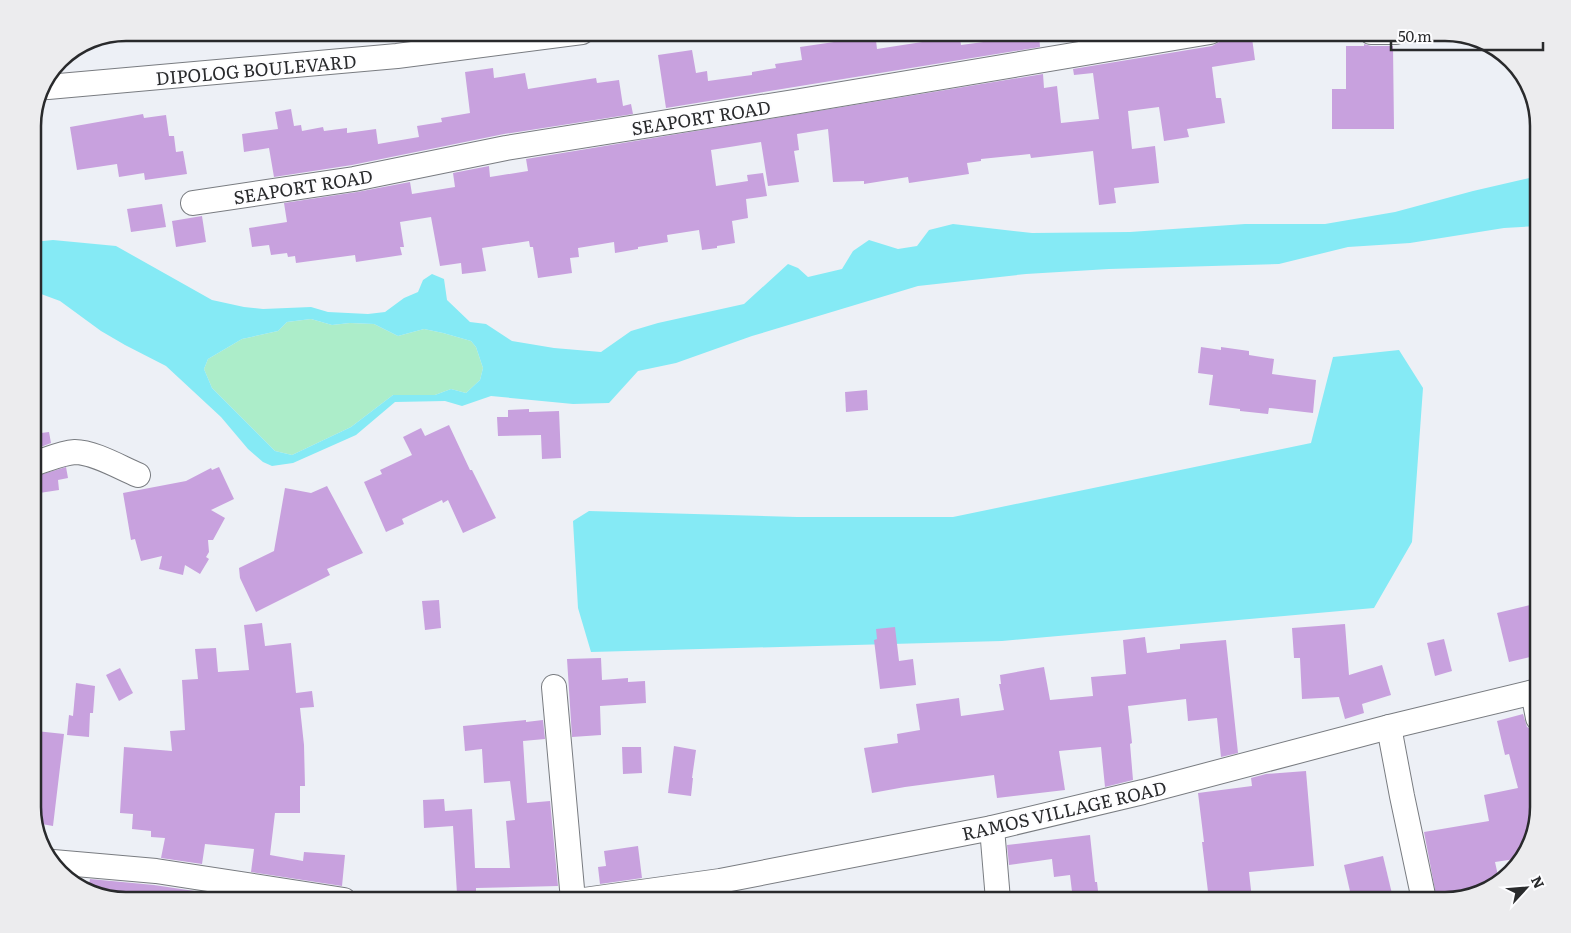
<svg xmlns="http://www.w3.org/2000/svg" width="1571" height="933" font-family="Literata,serif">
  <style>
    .green { fill: #acedc9 }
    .water { fill: #85eaf5; fill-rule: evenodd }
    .building { fill: #c8a1de }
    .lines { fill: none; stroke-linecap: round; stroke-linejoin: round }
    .minor-casing { stroke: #797c81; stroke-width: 26 }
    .minor { stroke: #fff; stroke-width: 24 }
    .labels { text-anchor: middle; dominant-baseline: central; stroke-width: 4; stroke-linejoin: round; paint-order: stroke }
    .street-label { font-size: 18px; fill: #292a2c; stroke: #fdfdff }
    .rim { fill: none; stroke: #292a2c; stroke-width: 2.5 }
  </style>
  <rect width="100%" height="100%" fill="#edf0f6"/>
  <path class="green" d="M311 319 332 325 350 323 374 324 398 336 424 329 443 333 471 341 476 347 483 368 480 380 466 393 451 389 435 395H393L351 427 292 455 275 451 212 388 204 369 208 359 242 339 278 331 287 322Z"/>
  <g class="water">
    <path d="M1538 176V226L1504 228 1410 243 1348 247 1279 264 1109 269 1026 274 918 286 752 336 676 363 638 371 609 403 573 404 491 396 462 406 445 401 395 402 356 435 293 463 272 466 263 462 248 449 221 417 166 366 125 345 101 331 60 301 33 291V242L53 240 116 246 212 300 244 307 263 309 311 307 328 312 368 314 385 312 404 298 418 292 423 280 432 274 444 279 447 300 470 322 486 324 512 341 554 348 601 352 631 331 658 323 744 304 788 264 798 268 808 277 842 269 853 251 869 240 898 249 917 246 929 230 953 224 1032 233 1130 232 1245 224H1325L1395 212 1473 191ZM311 319 332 325 350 323 374 324 398 336 424 329 443 333 471 341 476 347 483 368 480 380 466 393 451 389 435 395H393L351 427 292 455 275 451 212 388 204 369 208 359 242 339 278 331 287 322Z"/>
    <path d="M1399 350 1423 388 1412 542 1374 608 1002 641 591 652 578 608 573 521 589 511 797 517H953L1311 443 1333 357Z"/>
  </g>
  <g class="building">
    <path d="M870 32H875L877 49 935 40 934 32H959L961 45 998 40 997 32H1039L1040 47 666 108 658 55 692 50 696 73 707 71 708 81 752 75V72L776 68 775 64 802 60 800 47 834 42V40Z"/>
    <path d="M1093 32H1124L1094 38Z"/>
    <path d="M1223 32H1234V38H1237L1238 40 1252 38 1255 60 1212 67 1216 98H1221L1225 123 1187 129 1189 137 1164 141 1159 107 1128 111 1132 149 1155 146 1159 183 1114 188 1116 203 1099 205 1093 151 1031 158 1030 154 981 159V161L967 163 969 174 909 183 908 177 864 184V181L833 182 828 129 797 134 799 150 794 151 799 182 768 186 761 142 711 150 716 186 748 181 747 175 763 173 767 196 746 199 748 218 732 221 735 243 717 246V248L702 250 699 230 667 235 668 242 638 247V249L615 253 614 242 578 248 579 257 570 258 572 273 538 278 533 247H530L529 241 482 248 486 271 462 274 461 263 440 266 431 217 400 222 404 247H400L402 255 356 262 355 255 296 263 295 256 288 257 287 253 271 255 269 245 252 247 249 228 287 222 284 203 357 192 410 182 412 194 455 187 453 173 489 166 490 177 528 171 526 159 1043 74 1044 88 1057 86 1061 123 1099 119 1093 73 1074 75 1073 69 1212 46 1219 42 1223 37Z"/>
    <path d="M1364 44 1371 46H1393L1394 129H1332V89H1346V46H1364Z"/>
    <path d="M493 68 494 78 525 73 528 89 596 78 597 83 619 80 623 106 631 104 633 114 504 134 352 165 274 177 269 148 244 152 242 134 278 129 275 112 291 109 294 126 301 125 302 131 323 127 324 131 347 128V133L376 129 378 144 419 137 417 126 442 122 441 118 470 113 465 72Z"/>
    <path d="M143 114 144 118 166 115 169 136H174L176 152 183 151 187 174 145 180 144 173 119 177 117 164 77 170 70 127Z"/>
    <path d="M162 204 166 227 131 232 127 209Z"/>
    <path d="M202 216 206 242 176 247 172 221Z"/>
    <path d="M1201 347 1221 350V347L1249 351V355L1274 359 1272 374 1316 380 1313 413 1269 408 1268 414 1240 411V409L1209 405 1213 375 1198 373Z"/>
    <path d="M867 390 868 410 846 412 845 392Z"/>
    <path d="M529 409V412L559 411 561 458 542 459 541 435 498 436 497 417H508V410Z"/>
    <path d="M449 425 470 470H472L496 518 463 533 448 500 443 503 442 500 402 519 404 524 386 532 364 482 382 474 380 470 412 455 403 437 421 428 425 436Z"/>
    <path d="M49 432 51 443 33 450V434Z"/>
    <path d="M66 467 68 478 58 480 59 490 33 494V477Z"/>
    <path d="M219 467 234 499 211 510 225 518 213 540H208L209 552 206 557 209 559 200 574 185 565 183 575 159 569 162 556 141 561 135 539 131 540 123 493 186 481 211 468 212 470Z"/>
    <path d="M327 486 363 553 327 569 330 575 256 612 240 578 239 568 274 551 285 488 311 493Z"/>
    <path d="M439 600 441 628 425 630 422 601Z"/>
    <path d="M1538 603V655L1509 662 1497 613Z"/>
    <path d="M262 623 265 646 291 643 296 693 312 691 314 707 300 708 304 745 305 786H300V813H275L270 855 303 861 304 852 345 855 342 886 251 872 254 849 205 844 202 864 161 858 165 838 151 837V831L132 829 133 814 120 813 124 747 172 751 170 731 185 730 182 680 198 679 195 649 216 648 218 672 249 670 244 625Z"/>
    <path d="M1345 624 1349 675 1382 665 1391 695 1362 704 1364 713 1345 719 1339 697 1302 699 1300 658H1294L1292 628Z"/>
    <path d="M895 627 899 661 913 659 916 685 880 689 874 640 877 639 876 629Z"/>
    <path d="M1145 637 1147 653 1180 649V644L1226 640 1238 753 1221 757 1217 718 1188 721 1186 699 1128 706 1132 743 1130 744 1133 780 1105 787 1101 747 1059 751 1065 790 997 798 994 775 905 787 872 793 864 748 898 743 897 734 920 730 916 704 959 698 961 716 1004 710 999 684H1001L1000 675 1044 667 1050 700 1093 696 1091 677 1126 674 1123 640Z"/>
    <path d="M1444 639 1452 671 1435 676 1427 643Z"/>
    <path d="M601 658 602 680 628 678V682L645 681 646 703 600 706 601 735 572 737 567 659Z"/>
    <path d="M120 668 133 693 119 701 106 675Z"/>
    <path d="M76 683 95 686 93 713H90L89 737 67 735 69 715 73 716Z"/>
    <path d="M1523 714 1527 727 1533 730 1538 762V807L1526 854 1522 858 1495 862 1499 880 1491 888 1445 900H1437L1424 832 1489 821 1484 795 1518 788 1509 754 1505 755 1497 721Z"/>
    <path d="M526 720V722L543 720 545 739 523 741 527 803 550 801 558 886 476 888V893L457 894 453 826 424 828 423 800 444 799 445 811 472 809 475 868H510L506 821 515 820 510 781 484 783 482 749 465 751 463 726Z"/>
    <path d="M36 731 64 734 53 826 36 823 33 813V745H34Z"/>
    <path d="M674 746 696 750 692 778H693L691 796 668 793Z"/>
    <path d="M622 747H641L642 773 623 774Z"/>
    <path d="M1306 771 1314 866 1249 872 1252 899 1209 900 1202 842H1204L1198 793 1252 786 1251 778 1266 774Z"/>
    <path d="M1090 835 1095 882H1097L1099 900H1073L1070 875 1054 877 1052 859 1009 865 1007 845Z"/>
    <path d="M638 846 642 878 600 884 598 867 606 866 604 851Z"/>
    <path d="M1383 856 1393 898 1382 900H1352L1344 865Z"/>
    <path d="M90 879 154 885 255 900H126L121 899V895L88 890Z"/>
  </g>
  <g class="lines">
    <defs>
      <g id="minor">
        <path d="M1371 32H1396"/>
        <path d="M48 87 397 56 582 32"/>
        <path d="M193 203 354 179 506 148 800 101 1210 32"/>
        <path d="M33 464C46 460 61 453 75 452 94 452 121 468 138 475"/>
        <path d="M554 687 573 900"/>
        <path d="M1533 692 1538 718"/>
        <path d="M1389 727 1402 796 1424 900"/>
        <path d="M992 828 998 900"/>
        <path d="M53 862 156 871 344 900"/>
        <path d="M584 900 720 881 992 828 1143 792 1389 727 1538 691"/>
      </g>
    </defs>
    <use href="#minor" class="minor-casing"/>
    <use href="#minor" class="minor"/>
  </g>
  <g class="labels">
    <g class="street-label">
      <text transform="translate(256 69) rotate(-5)">DIPOLOG BOULEVARD</text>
      <text transform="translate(701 117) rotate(-9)">SEAPORT ROAD</text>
      <text transform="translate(303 186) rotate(-9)">SEAPORT ROAD</text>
      <text transform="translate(1064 810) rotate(-13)">RAMOS VILLAGE ROAD</text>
    </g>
  </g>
  <path d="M0 0H1571V933H0ZM126 41H1445A85 85 0 0 1 1530 126V807A85 85 0 0 1 1445 892H126A85 85 0 0 1 41 807V126A85 85 0 0 1 126 41Z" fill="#ececee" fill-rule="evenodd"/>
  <path class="rim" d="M126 41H1445A85 85 0 0 1 1530 126V807A85 85 0 0 1 1445 892H126A85 85 0 0 1 41 807V126A85 85 0 0 1 126 41Z"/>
  <g transform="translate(1526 888) rotate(64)" stroke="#fdfdff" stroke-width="4" paint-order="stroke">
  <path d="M0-4L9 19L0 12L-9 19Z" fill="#292a2c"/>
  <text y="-8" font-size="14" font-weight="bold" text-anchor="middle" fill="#292a2c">N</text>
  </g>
  <path d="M1391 42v8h152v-8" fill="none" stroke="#292a2c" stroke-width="2.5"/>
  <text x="1398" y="42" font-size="15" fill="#292a2c" stroke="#fdfdff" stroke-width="4" paint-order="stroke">50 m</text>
</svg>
